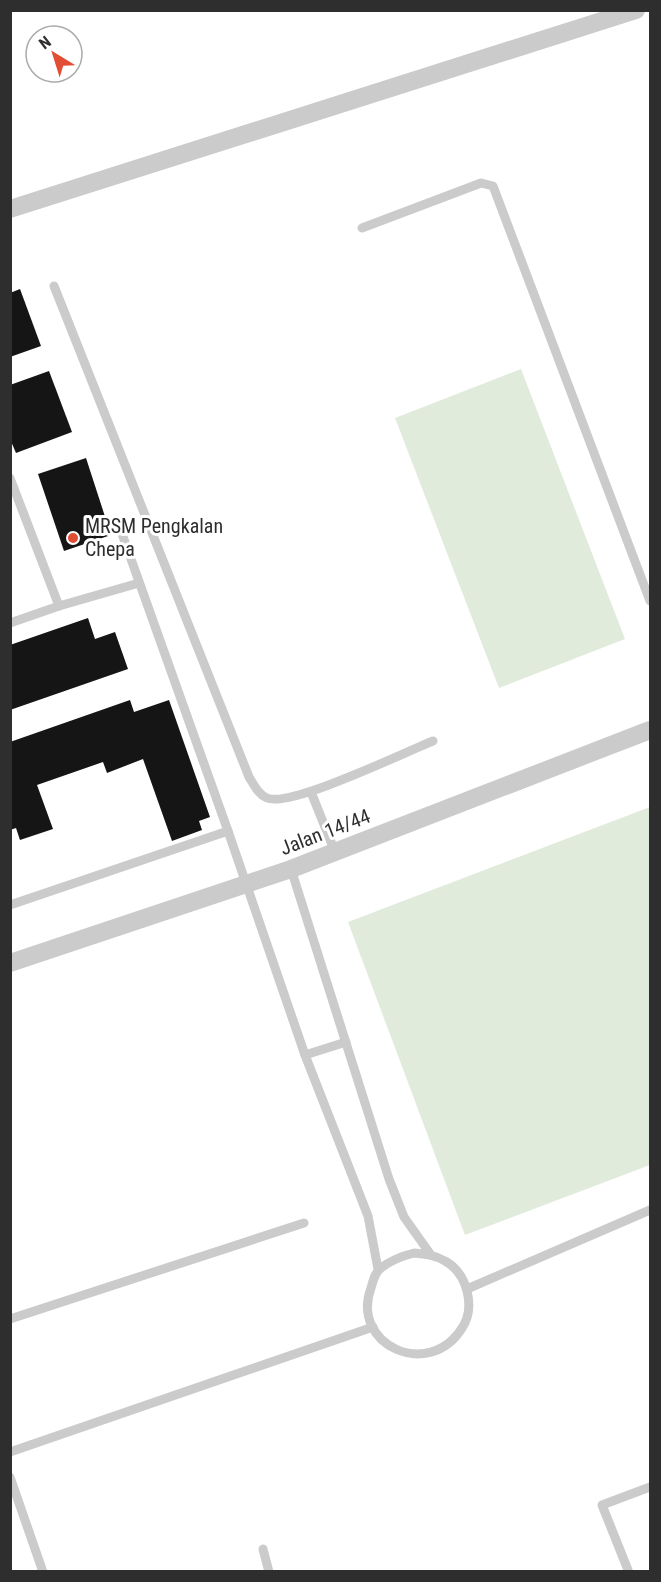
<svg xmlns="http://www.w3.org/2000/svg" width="661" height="1582" font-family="'Roboto Condensed',sans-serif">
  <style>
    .green { fill: #e1ebdc }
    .building { fill: #151515 }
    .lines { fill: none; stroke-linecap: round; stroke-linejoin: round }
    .service { stroke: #cbcbcb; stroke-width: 9 }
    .minor { stroke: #cbcbcb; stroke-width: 18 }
    .poi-dot { fill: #e24e34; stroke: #fff; stroke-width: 2 }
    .labels { text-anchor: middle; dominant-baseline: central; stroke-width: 6; stroke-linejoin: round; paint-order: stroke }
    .poi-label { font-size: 20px; fill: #2e2e2e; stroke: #fff; text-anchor: start }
    .street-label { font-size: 20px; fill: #2e2e2e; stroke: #fff }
  </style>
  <rect width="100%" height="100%" fill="#fff"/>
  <g class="green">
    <path d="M521 369 625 639 499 688 395 418Z"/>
    <path d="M650 807V1165L465 1235 348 922Z"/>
  </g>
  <g class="building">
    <path d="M20 289 41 346 10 357V293Z"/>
    <path d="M49 371 72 432 16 453 10 439V385Z"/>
    <path d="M86 458 111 535 64 551 38 474Z"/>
    <path d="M88 618 95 639 115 632 128 669 10 710V645Z"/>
    <path d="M130 700 134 712 169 700 210 817 199 821 202 830 172 841 143 759 107 773 103 762 37 785 53 829 20 840 16 828 10 830V742Z"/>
  </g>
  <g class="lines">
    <g class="service">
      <path d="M362 228 481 183 493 186 650 601"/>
      <path d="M54 286 249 777C254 785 258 794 267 798 290 808 405 752 433 741"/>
      <path d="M10 478 59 606"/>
      <path d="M121 531 228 831 305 1055 368 1216 378 1269"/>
      <path d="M10 623 59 606 139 583"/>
      <path d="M311 792 335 852"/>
      <path d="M291 869 389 1179 404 1217 431 1255"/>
      <path d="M10 905 228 831"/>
      <path d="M305 1055 346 1042"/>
      <path d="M414 1253C425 1254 435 1255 445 1261 467 1273 476 1307 462 1328 429 1381 350 1345 371 1288 373 1281 375 1272 381 1268 391 1260 402 1256 414 1253Z"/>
      <path d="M467 1289 650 1210"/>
      <path d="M10 1319 304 1223"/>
      <path d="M10 1452 373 1327"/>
      <path d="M10 1477 43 1572"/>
      <path d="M263 1549 269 1572"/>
      <path d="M628 1570 602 1505 650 1487"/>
    </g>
    <g class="minor">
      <path d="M10 209 636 10"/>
      <path d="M10 963 291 869 650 730"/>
    </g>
  </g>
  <circle class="poi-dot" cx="73" cy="538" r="6"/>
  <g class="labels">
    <g class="poi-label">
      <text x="85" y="526">MRSM Pengkalan<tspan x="85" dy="23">Chepa</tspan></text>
    </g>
    <g class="street-label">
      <text transform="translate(325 832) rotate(-21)">Jalan 14/44</text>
    </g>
  </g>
  <rect width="661" height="1582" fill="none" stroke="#2e2e2e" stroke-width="24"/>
  <g transform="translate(54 54) rotate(322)"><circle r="28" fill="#ffffff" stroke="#ababab" stroke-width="1.5"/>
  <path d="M0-4.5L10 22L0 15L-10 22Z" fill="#e24e34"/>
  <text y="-9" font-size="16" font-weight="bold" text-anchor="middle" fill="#2e2e2e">N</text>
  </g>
</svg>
